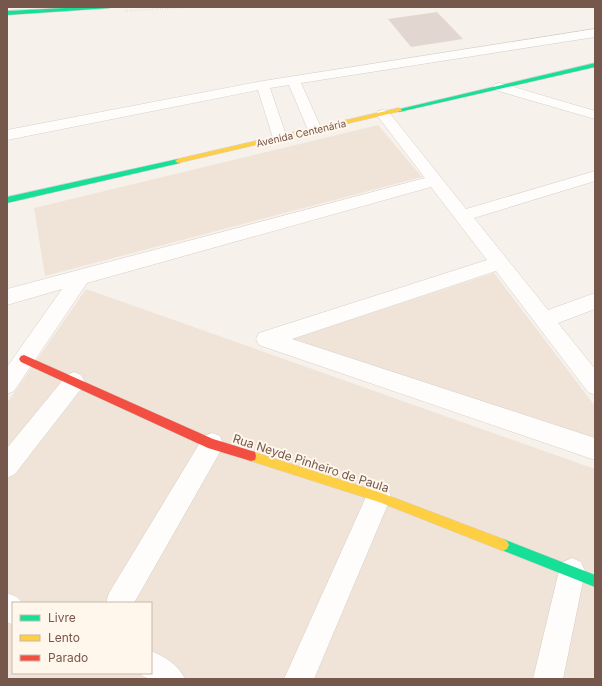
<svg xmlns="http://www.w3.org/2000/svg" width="602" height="686" font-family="Inter,sans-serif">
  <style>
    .residential { fill: #f0e4d8; fill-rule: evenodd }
    .building { fill: #e1d7d0 }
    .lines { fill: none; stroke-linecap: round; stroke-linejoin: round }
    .street-casing { stroke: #d6cec8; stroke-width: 1 }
    .fast-casing { stroke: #d6cec7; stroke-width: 1 }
    .slow-casing { stroke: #d6cec7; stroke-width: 1 }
    .jam-casing { stroke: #d6cec7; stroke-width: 1 }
    .path { stroke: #d8d0cb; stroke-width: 1.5; stroke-dasharray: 0.5 2; stroke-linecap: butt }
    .street { fill: #fefdfc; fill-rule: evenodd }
    .fast { fill: #16e098; fill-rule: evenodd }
    .slow { fill: #ffcf43; fill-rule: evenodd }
    .jam { fill: #f24e42; fill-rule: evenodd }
    .labels { text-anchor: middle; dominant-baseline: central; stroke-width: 4; stroke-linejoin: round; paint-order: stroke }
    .far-street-label { font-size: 10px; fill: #75584b; stroke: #fff6ec }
    .street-label { font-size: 12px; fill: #75584b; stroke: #fff6ec }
  </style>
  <rect width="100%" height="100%" fill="#f7f1eb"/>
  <g class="residential">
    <path d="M378 125 422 177 45 276 34 208Z"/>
    <path d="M494 273 595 406V438L292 339Z"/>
    <path d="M86 289 595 469V679H7V403ZM13 603H151V673H13Z"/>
  </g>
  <path class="building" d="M437 12 463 39 411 47 388 19Z"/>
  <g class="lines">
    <defs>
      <g id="street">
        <path d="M595 29V37L301 83 322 130 320 133 315 134 310 133 308 130 289 85 270 88 287 138 285 141 280 143 275 141 273 138 258 90 7 140V130L263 81Z"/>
        <path d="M500 83 595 111V119L495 90 493 87 495 84Z"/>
        <path d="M383 110 388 111 466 209 595 171V181L474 218 548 310 595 293V309L558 323 595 369V395L588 392 496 271 292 339 595 438V460L259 345 256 339 259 333 487 260 431 187 87 283 14 391 7 394V367L62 289 7 305V289L425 178 376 114 378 111Z"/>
        <path d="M74 372 81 375 85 382 81 389 15 474 7 478V448L67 375Z"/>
        <path d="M212 433 220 436 223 444 220 452 134 603H106L109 593 204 436Z"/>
        <path d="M379 485 388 488 391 497 314 679H284L370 488Z"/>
        <path d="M572 558 581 562 585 571 563 679H533L559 571 563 562Z"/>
        <path d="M7 593 17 597 23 603H13V625L7 622Z"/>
        <path d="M151 651C165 657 178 664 185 679 173 679 146 683 140 673H151Z"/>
      </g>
      <g id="fast">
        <path d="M84 7H112L110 8 7 15V11Z"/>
        <path d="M595 63V67L399 112 396 110Z"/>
        <path d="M178 159H180V163L7 203V197Z"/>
        <path d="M503 539 595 575V587L499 549 497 545 499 541Z"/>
      </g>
      <g id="slow">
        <path d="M399 108 402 110 401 111 178 163 175 161 178 159Z"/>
        <path d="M251 451 379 492 503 539 507 541 509 545 507 549 503 551 379 502 251 461 247 460 246 456 247 452Z"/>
      </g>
      <path id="jam" d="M24 355 213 439 255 452 256 456 255 460 251 461 208 448 21 362 19 359 21 356Z"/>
    </defs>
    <use href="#street" class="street-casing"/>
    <use href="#fast" class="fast-casing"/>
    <use href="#slow" class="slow-casing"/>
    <use href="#jam" class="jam-casing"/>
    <path class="path" d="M125 11 192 7"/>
    <use href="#street" class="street"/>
    <use href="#fast" class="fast"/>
    <use href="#slow" class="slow"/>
    <use href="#jam" class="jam"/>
  </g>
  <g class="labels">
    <g class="far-street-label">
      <text transform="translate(301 133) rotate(-13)">Avenida Centenária</text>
    </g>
    <g class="street-label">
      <text transform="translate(311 463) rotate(18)">Rua Neyde Pinheiro de Paula</text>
    </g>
  </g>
  <rect width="602" height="686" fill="none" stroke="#75584b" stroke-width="16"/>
  <rect x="12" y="602" width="140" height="72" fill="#fff6ec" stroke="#c8b7ac"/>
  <rect x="20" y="615" width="20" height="6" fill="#16e098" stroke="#c8b7ac"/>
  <text x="48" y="622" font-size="12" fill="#75584b">Livre</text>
  <rect x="20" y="635" width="20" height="6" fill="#ffcf43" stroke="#c8b7ac"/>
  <text x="48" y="642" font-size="12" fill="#75584b">Lento</text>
  <rect x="20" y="655" width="20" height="6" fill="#f24e42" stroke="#c8b7ac"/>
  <text x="48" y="662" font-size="12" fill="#75584b">Parado</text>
</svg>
